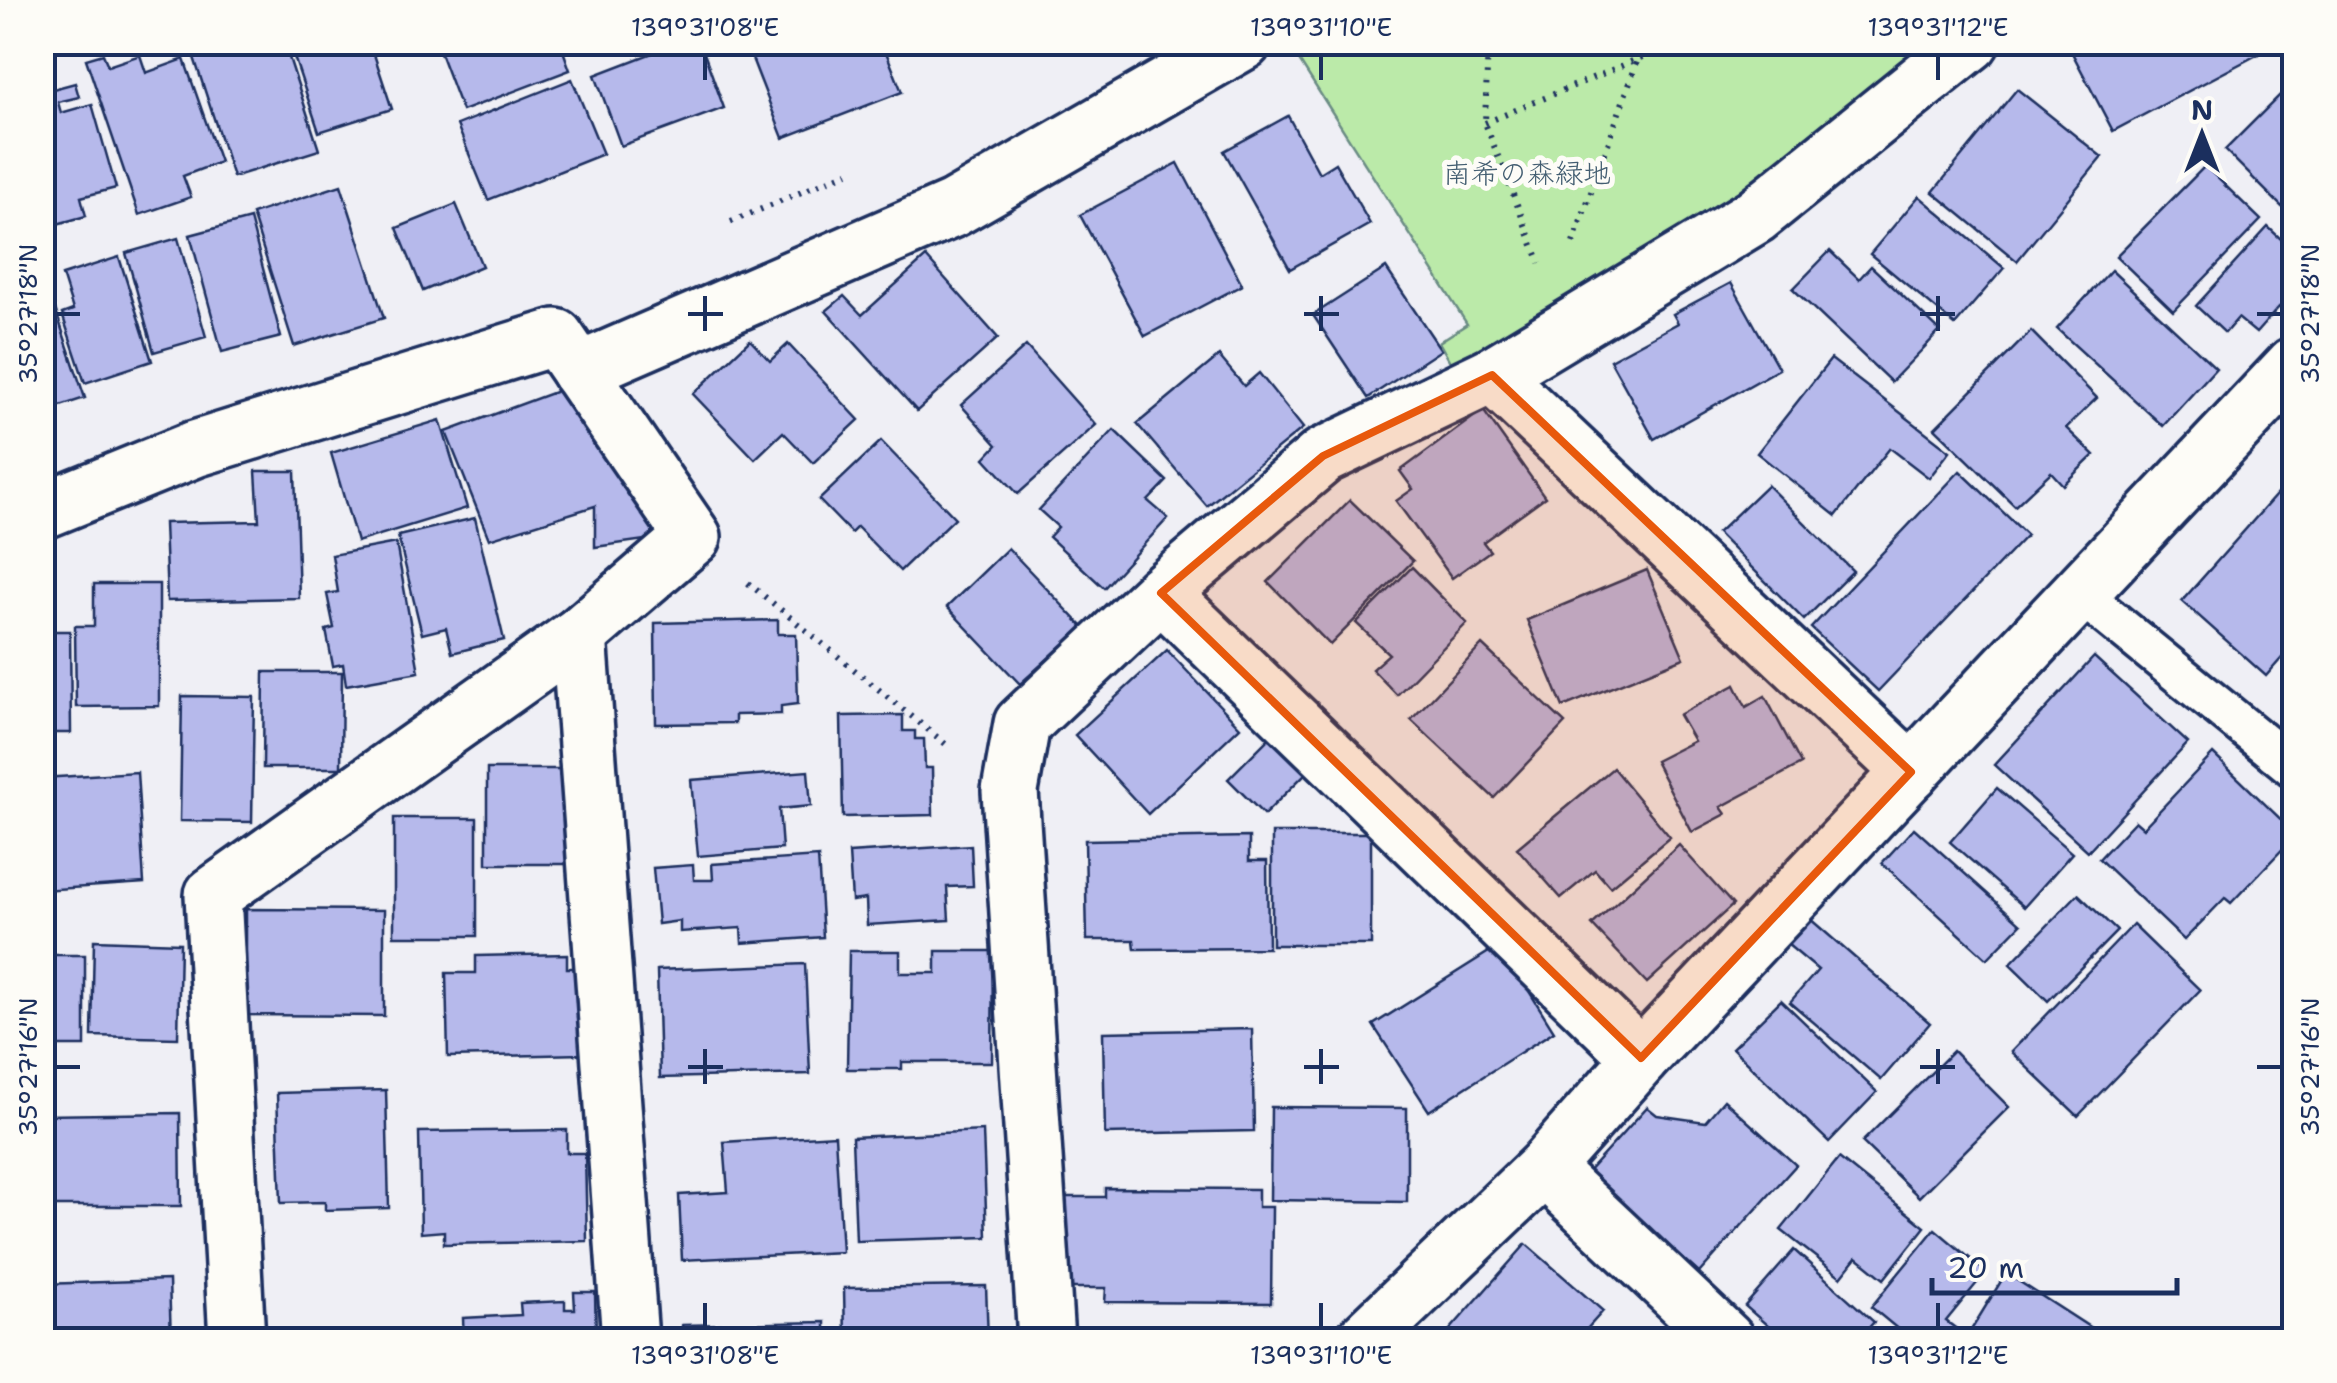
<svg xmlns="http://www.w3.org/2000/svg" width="2337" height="1383" font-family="'Shantell Sans','Klee One',sans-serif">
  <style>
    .green { fill: #bbeaa9; stroke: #6b8c84; stroke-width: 2.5 }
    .building { fill: #b6b9eb; stroke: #1b2f5e; stroke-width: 2.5 }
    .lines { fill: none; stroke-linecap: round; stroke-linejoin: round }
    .lane-casing { stroke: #1b2f5e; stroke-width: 45 }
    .street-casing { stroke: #1b2f5e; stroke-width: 62 }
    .path { stroke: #1b2f5e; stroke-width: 6; stroke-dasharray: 2.5 8; stroke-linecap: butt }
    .lane { stroke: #fdfcf7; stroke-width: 38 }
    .street { stroke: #fdfcf7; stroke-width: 55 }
    .marked { fill: #e8590c; fill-opacity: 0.2; stroke: #e8590c; stroke-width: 8; stroke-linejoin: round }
    .ticks { fill: none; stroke: #1b2f5e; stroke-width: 4 }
    .labels { text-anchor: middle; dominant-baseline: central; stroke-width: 10; stroke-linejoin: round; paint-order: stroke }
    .park-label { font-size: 28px; fill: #435e71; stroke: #fdfcf7 }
    .neatline { fill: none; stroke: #1b2f5e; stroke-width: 4 }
    .ticks-label { font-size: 25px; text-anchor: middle; fill: #1b2f5e }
  </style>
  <rect width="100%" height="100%" fill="#efeff5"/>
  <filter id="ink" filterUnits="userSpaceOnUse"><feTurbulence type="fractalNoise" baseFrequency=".01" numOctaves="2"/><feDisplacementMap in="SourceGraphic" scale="20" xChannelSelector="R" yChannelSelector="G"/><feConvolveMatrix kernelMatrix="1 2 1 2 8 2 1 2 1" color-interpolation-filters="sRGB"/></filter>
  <g filter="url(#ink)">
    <path class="green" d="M1288 43H1943L1747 200 1453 367 1439 342 1467 324Z"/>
    <g class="building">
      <path d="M199 42H284L319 150 233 177 190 45Z"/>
      <path d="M289 42H370L392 109 319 132Z"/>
      <path d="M436 42H560L570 70 462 111Z"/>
      <path d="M681 42H700L724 108 621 146 595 75Z"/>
      <path d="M760 42H882L902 92 783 138 748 48Z"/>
      <path d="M2074 42H2267L2270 48 2113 131 2068 45Z"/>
      <path d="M103 54 108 66 140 55 146 73 184 59 220 162 183 176 191 197 139 215 86 59Z"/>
      <path d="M572 79 603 154 488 200 457 125Z"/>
      <path d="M2294 81V195L2282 207 2225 150Z"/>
      <path d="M75 83 79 97 58 102 61 113 92 104 116 188 81 197 86 216 42 228V92Z"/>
      <path d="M2017 89 2102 157 2017 261 1933 192Z"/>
      <path d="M1288 116 1319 173 1335 163 1370 224 1290 269 1224 151Z"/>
      <path d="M1178 163 1242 285 1145 336 1080 215Z"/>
      <path d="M2205 166 2261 220 2173 311 2116 256Z"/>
      <path d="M341 185 384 318 294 346 252 214Z"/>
      <path d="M1919 196 2004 268 1955 325 1870 254Z"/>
      <path d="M456 204 482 266 423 291 397 228Z"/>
      <path d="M250 219 281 337 222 352 190 235Z"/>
      <path d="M2268 227 2294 251V322L2279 307 2256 333 2238 318 2225 333 2196 306Z"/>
      <path d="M178 238 206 337 154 352 126 253Z"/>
      <path d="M1830 251 1859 279 1871 266 1940 331 1891 382 1793 289Z"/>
      <path d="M119 257 152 361 85 383 62 314 73 310 62 275Z"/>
      <path d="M926 257 998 338 917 411 826 311 844 296 862 315Z"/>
      <path d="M1386 268 1441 350 1368 398 1313 315Z"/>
      <path d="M2111 270 2216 368 2163 426 2057 329Z"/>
      <path d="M1731 283 1779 369 1654 439 1610 360 1678 323 1673 314Z"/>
      <path d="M48 288 85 398 42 412V290Z"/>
      <path d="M2031 331 2097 398 2066 428 2094 455 2063 485 2051 472 2015 506 1935 428Z"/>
      <path d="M750 340 770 361 788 344 859 420 813 463 783 432 755 459 693 394Z"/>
      <path d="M1026 346 1096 425 1018 494 985 458 997 445 961 405Z"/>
      <path d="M1219 356 1244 386 1259 373 1303 428 1207 506 1137 424Z"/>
      <path d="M1831 359 1950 451 1929 478 1890 448 1836 516 1757 453Z"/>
      <path d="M568 387 653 493 652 539 595 547V506L489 539 446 432Z"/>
      <path d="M1483 410 1545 497 1483 542 1490 551 1452 578 1396 501 1413 489 1400 471Z"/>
      <path d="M440 420 467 508 357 542 331 453Z"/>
      <path d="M1114 430 1167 481 1148 501 1168 518 1104 588 1049 537 1058 527 1039 510Z"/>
      <path d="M881 441 955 518 900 571 857 527 851 533 819 500Z"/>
      <path d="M256 471H295L299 598 167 601 164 523 259 521Z"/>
      <path d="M1960 471 2027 535 1878 691 1811 628Z"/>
      <path d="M1767 485 1853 571 1804 620 1717 533Z"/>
      <path d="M2284 486 2294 496V644L2266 676 2182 601Z"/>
      <path d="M1350 500 1413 561 1330 645 1268 582Z"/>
      <path d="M475 518 504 640 452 653 446 628 422 634 398 536Z"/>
      <path d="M396 543 419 672 346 685 343 664 333 666 326 630 334 628 327 594 338 592 332 555Z"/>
      <path d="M1008 548 1083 627 1020 684 947 607Z"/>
      <path d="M1412 567 1467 623 1397 695 1372 669 1389 654 1356 623Z"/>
      <path d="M1647 570 1684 658 1563 707 1527 620Z"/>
      <path d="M94 584H159V706L76 707 75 626H94Z"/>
      <path d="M778 620V634H796L798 704 781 706V714L735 715V723L656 724 655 623Z"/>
      <path d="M42 631H70L71 733H42Z"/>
      <path d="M1482 645 1565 723 1494 798 1411 720Z"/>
      <path d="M1167 650 1240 727 1148 814 1075 735Z"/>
      <path d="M2094 657 2188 743 2088 851 1994 765Z"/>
      <path d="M264 672H342L341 768H263Z"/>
      <path d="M1735 685 1746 707 1765 696 1801 764 1721 807 1726 814 1692 832 1655 761 1694 741 1679 715Z"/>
      <path d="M182 696 254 697 252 822 180 821Z"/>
      <path d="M903 715V731H915V739H924L925 768H932L933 815 843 817 841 716Z"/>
      <path d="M1274 733 1310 769 1264 815 1228 779Z"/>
      <path d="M2213 754 2294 832V837L2231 903 2225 898 2184 940 2099 859 2135 821 2143 828Z"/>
      <path d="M1613 768 1670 837 1610 887 1595 870 1561 898 1517 848Z"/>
      <rect x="487" y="769" width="82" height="95"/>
      <path d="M808 771 811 806 779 809 782 849 698 856 691 780Z"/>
      <path d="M137 772 144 883 42 890V778Z"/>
      <path d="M1997 788 2072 853 2024 907 1950 842Z"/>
      <rect x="394" y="818" width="83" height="118"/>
      <path d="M1914 828 2021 924 1987 959 1882 863Z"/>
      <rect x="1272" y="833" width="99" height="112"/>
      <path d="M1249 837V861H1267L1268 948 1135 949 1134 940H1087L1085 840Z"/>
      <path d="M971 845 973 886 947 887 949 920 867 925 866 899 852 901 849 853Z"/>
      <path d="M1679 845 1733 905 1647 983 1592 925Z"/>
      <path d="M818 857 823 937 742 943 741 928 680 932V921L658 924 653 868 693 865 694 880H713L712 864Z"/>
      <path d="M2078 894 2117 931 2048 1001 2010 964Z"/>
      <path d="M246 909 384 910V1016L246 1015Z"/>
      <path d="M1809 918 1930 1023 1881 1080 1790 1002 1818 970 1787 944Z"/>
      <path d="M2133 925 2200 990 2078 1116 2011 1052Z"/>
      <path d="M94 940 180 943 178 1038 92 1036Z"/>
      <path d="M1500 945 1554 1031 1429 1111 1373 1025Z"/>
      <path d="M849 951H900V973H936V951H993L992 1062H902V1069H847Z"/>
      <path d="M567 954V968H580L582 1054 448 1057 446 973H476V956Z"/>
      <rect x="42" y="955" width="43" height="91"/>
      <path d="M805 964 810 1074 660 1078 657 970Z"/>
      <path d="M1781 1000 1877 1092 1829 1142 1732 1048Z"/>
      <path d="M1252 1029 1254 1131 1105 1134 1103 1032Z"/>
      <path d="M1953 1051 2009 1107 1919 1197 1862 1142Z"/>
      <path d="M386 1090 389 1208 325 1210V1202L281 1203 277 1093Z"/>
      <path d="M1724 1100 1796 1165 1699 1273 1587 1173 1647 1107 1657 1115 1705 1122Z"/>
      <path d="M1271 1107 1407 1108V1202L1270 1200Z"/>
      <path d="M180 1113 181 1206H42V1115Z"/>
      <path d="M567 1130V1153H585L587 1241 444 1244V1231L421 1233 419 1132Z"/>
      <path d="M983 1131 987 1237 856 1241 852 1137Z"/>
      <path d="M835 1135 842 1252 682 1260 679 1195 728 1192 724 1142Z"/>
      <path d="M1839 1158 1925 1227 1884 1279 1857 1257 1841 1277 1781 1230Z"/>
      <path d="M1105 1188 1258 1189V1207H1272L1271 1303 1105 1302 1106 1288H1060L1061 1197H1105Z"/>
      <path d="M1935 1229 1986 1272 1946 1321 1962 1333 1956 1340H1911L1871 1307Z"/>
      <path d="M1526 1244 1603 1311 1577 1340H1441Z"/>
      <path d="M1794 1250 1874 1322 1857 1340H1784L1745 1306Z"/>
      <path d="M2006 1273 2097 1332 2092 1340H1965Z"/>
      <path d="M169 1280 171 1340H42V1284Z"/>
      <path d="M986 1286 988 1340H845L844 1288Z"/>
      <path d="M574 1292H595L596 1340H464L463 1318 521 1315 520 1303 565 1301V1309H575Z"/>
      <path d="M825 1322V1340H683L682 1325Z"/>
      <path d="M437 1337V1340L378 1338Z"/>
    </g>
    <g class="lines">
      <defs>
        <path id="lane" d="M2079 593 2294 768"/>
        <g id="street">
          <path d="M579 371 953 209 1243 42"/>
          <path d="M1492 375 1911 772"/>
          <path d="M42 511 195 449 556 337 693 537 579 635 213 895 237 1340"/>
          <path d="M1161 593 1641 1058"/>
          <path d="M579 635 630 1340"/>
          <path d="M1544 1168 1726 1340"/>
          <path d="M1046 1340 1010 791 1022 724 1161 593 1323 456 1492 375 1755 216 1971 42"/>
          <path d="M1364 1340 1544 1168 1641 1058 2294 365"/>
        </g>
      </defs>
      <use href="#lane" class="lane-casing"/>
      <use href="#street" class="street-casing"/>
      <g class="path">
        <path d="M1488 42 1485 123 1540 263"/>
        <path d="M1485 123 1678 42"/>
        <path d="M731 222 848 172"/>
        <path d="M1573 243 1637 62 1647 42"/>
        <path d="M748 583 948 746"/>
      </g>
      <use href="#lane" class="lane"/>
      <use href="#street" class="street"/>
    </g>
  </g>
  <path class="marked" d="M1492 375 1911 772 1641 1058 1161 593 1323 456Z"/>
  <path class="ticks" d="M705 55V80M1321 55V80M1938 55V80M705 296V331M1321 296V331M1938 296V331M55 314H80M688 314H723M1304 314H1339M1920 314H1955M2257 314H2282M705 1049V1084M1321 1049V1084M1938 1049V1084M55 1067H80M688 1067H723M1304 1067H1339M1920 1067H1955M2257 1067H2282M705 1303V1328M1321 1303V1328M1938 1303V1328"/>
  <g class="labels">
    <g class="park-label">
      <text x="1527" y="173">南希の森緑地</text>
    </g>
  </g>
  <rect width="2337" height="1383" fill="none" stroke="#fdfcf7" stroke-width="110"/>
  <g transform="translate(2202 135)" stroke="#fdfcf7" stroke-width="8" paint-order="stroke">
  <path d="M0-8L18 38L0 25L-18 38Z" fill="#1b2f5e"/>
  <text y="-15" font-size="28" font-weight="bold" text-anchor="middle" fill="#1b2f5e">N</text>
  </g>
  <path d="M1932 1278v15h245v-15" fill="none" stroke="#1b2f5e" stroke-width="5"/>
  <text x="1947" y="1278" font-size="30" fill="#1b2f5e" stroke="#fdfcf7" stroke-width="8" paint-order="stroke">20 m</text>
  <rect x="55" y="55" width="2227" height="1273" class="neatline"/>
  <g class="ticks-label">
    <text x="705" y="36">139°31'08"E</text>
    <text x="1321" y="36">139°31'10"E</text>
    <text x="1938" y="36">139°31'12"E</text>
    <text transform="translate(28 314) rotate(-90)" y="9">35°27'18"N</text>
    <text transform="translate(2310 314) rotate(-90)" y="9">35°27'18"N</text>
    <text transform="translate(28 1067) rotate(-90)" y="9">35°27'16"N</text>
    <text transform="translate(2310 1067) rotate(-90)" y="9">35°27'16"N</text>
    <text x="705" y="1364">139°31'08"E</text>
    <text x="1321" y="1364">139°31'10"E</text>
    <text x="1938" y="1364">139°31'12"E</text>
  </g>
</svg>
